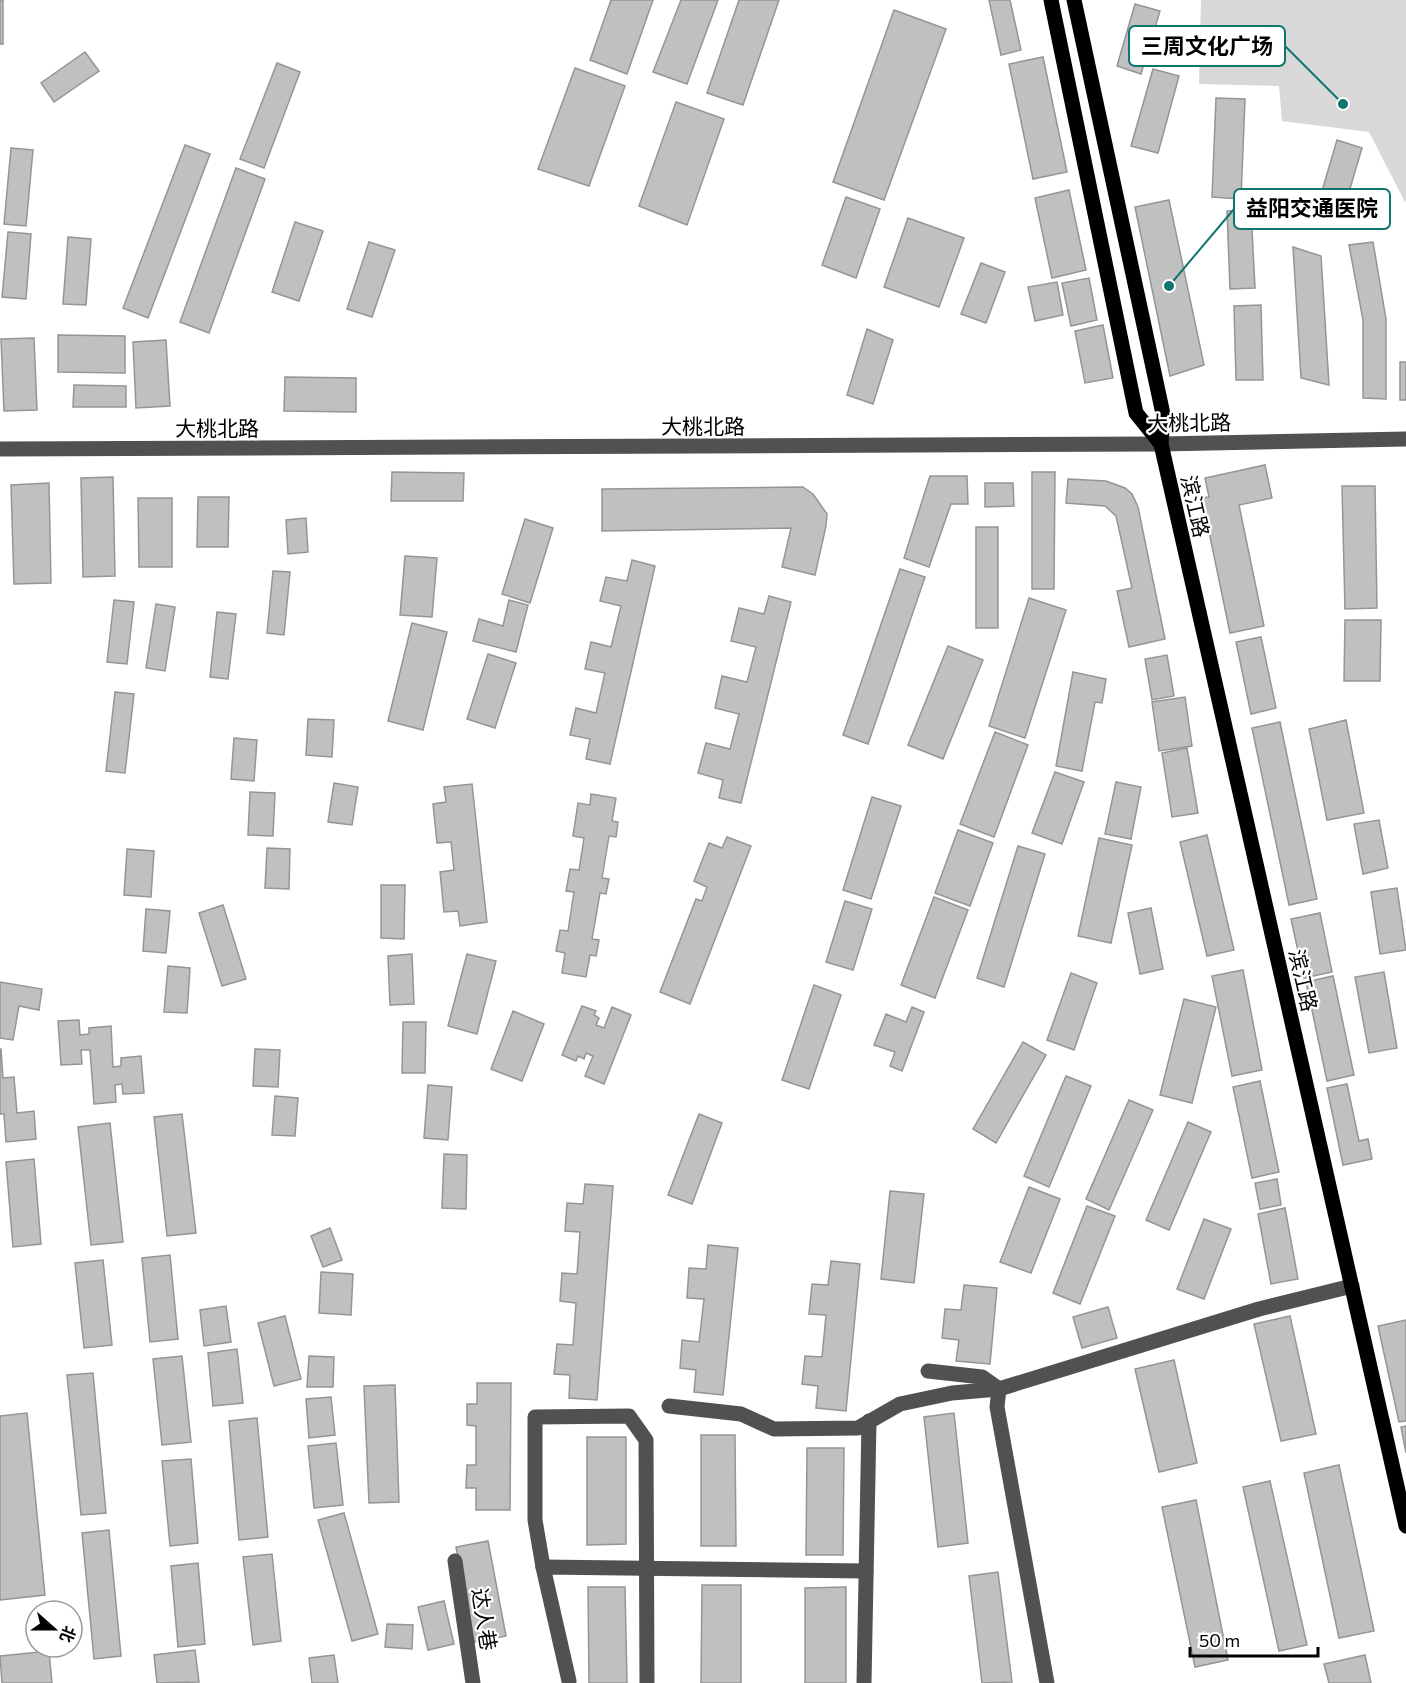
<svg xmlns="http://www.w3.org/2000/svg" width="1406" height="1683" font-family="Commissioner,'Noto Sans SC',sans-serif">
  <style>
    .green { fill: #d8d8d8 }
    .building { fill: #c0c0c0; stroke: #959595; stroke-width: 1.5 }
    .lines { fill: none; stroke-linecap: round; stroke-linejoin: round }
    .minor { stroke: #515151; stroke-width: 15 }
    .major { stroke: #000; stroke-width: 15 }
    .labels { text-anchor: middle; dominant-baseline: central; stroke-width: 4.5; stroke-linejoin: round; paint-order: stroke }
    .street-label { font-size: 21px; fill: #000; stroke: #fff }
    .leader { fill: none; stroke: #0f766e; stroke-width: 2 }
    .callout-dot { fill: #0f766e; stroke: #fff; stroke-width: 2 }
    .callout { fill: #fff; stroke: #0f766e; stroke-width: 2 }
    .callout-label { font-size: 22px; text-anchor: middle; font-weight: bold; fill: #000 }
  </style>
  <rect width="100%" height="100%" fill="#fff"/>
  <path class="green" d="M1201 0H1406V201L1405 202 1369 132 1282 121 1279 86 1199 84Z"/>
  <g class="building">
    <rect x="0" y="0" width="3" height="44"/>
    <path d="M611 0H653L627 74 590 60Z"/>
    <path d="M681 0H718L687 84 653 72Z"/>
    <path d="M739 0H779L743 105 707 93Z"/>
    <path d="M989 0H1010L1021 50 1001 55Z"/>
    <path d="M1135 4 1160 11 1141 74 1117 66Z"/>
    <path d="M894 10 946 29 884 200 833 182Z"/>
    <path d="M85 52 99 71 54 102 41 83Z"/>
    <path d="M1043 57 1067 172 1033 179 1009 64Z"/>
    <path d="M277 63 300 72 264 168 240 159Z"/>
    <path d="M575 68 625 86 589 186 538 169Z"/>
    <path d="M1153 69 1179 76 1158 153 1131 146Z"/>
    <path d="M1216 98 1245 99 1241 199 1212 197Z"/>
    <path d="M676 102 724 119 687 225 639 206Z"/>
    <path d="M1337 140 1362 148 1339 226 1314 218Z"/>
    <path d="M185 145 210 154 148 318 123 308Z"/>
    <path d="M11 148 33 150 26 226 4 224Z"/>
    <path d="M236 168 265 179 209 333 180 322Z"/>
    <path d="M1069 190 1086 270 1052 278 1035 198Z"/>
    <path d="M846 197 880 209 856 278 822 265Z"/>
    <path d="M1169 200 1204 365 1170 376 1135 207Z"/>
    <path d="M1251 210 1255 288 1230 289 1227 211Z"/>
    <path d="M908 218 964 238 939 307 884 287Z"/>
    <path d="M295 222 323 231 299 301 272 292Z"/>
    <path d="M8 232 31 234 26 299 2 297Z"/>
    <path d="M68 237 91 239 86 305 63 304Z"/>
    <path d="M369 242 395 250 372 317 347 309Z"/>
    <path d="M1373 242 1386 319V399L1363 398V320L1349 245Z"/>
    <path d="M1293 247 1321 256 1329 385 1301 378Z"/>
    <path d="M981 263 1005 272 986 323 961 314Z"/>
    <path d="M1089 278 1097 320 1071 326 1062 283Z"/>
    <path d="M1057 282 1063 315 1035 321 1028 287Z"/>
    <path d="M1261 305 1263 380H1236L1234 306Z"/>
    <path d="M1103 325 1113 378 1085 383 1075 331Z"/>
    <path d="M867 329 893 340 873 404 847 395Z"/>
    <path d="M58 335 125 336V373L58 372Z"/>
    <path d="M34 338 37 410 4 411 1 339Z"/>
    <path d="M166 340 170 406 136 408 133 342Z"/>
    <rect x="1400" y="362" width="6" height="38"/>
    <path d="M285 377 356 378V412L284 411Z"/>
    <path d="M74 385 126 386V407H73Z"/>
    <path d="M1265 465 1272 498 1239 505 1264 626 1230 633 1202 498 1209 497 1205 478Z"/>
    <path d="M392 472 464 473 463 501H391Z"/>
    <path d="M1032 472H1055L1054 589H1032Z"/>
    <path d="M930 476H967L968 504H951L929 567 904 558Z"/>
    <path d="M113 477 115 576 83 577 81 478Z"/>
    <path d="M1068 479 1106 481 1125 488 1132 494 1138 507 1165 639 1129 647 1117 591 1132 588 1116 516 1105 506 1066 503Z"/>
    <path d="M49 483 51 583 14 584 11 485Z"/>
    <path d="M985 483H1013L1014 506 985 507Z"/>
    <path d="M1342 486H1375L1377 608 1345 609Z"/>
    <path d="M803 487 813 494 827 514 826 526 815 575 782 567 791 528 602 531V489Z"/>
    <path d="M198 497H229L228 547H197Z"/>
    <path d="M138 498H172V567H139Z"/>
    <path d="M306 518 308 552 288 554 286 520Z"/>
    <path d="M525 519 553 528 530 603 502 594Z"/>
    <rect x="976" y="527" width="22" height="101"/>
    <path d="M405 556 437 558 432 617 400 615Z"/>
    <path d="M632 560 655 566 610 764 586 759 590 739 570 735 576 708 596 713 605 673 585 669 591 642 611 647 621 606 600 601 606 577 627 581Z"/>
    <path d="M900 569 925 577 868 744 843 735Z"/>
    <path d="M273 571 290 572 284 635 267 633Z"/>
    <path d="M769 596 791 602 741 803 719 798 723 780 698 773 706 743 730 749 739 714 715 708 722 676 747 682 756 647 731 641 739 608 764 614Z"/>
    <path d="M1029 598 1066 610 1025 738 989 726Z"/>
    <path d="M114 600 134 602 127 664 107 662Z"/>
    <path d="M509 600 528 605 516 652 473 641 479 619 503 626Z"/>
    <path d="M156 604 175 607 165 671 146 668Z"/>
    <path d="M217 612 236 614 228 679 210 677Z"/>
    <path d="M1345 620H1381L1380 681H1344Z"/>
    <path d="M412 623 447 632 423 730 388 721Z"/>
    <path d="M1261 637 1276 708 1251 714 1236 642Z"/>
    <path d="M948 646 983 660 943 759 908 745Z"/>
    <path d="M488 654 516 663 495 728 467 719Z"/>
    <path d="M1167 655 1174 696 1152 700 1145 659Z"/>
    <path d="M1073 672 1106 679 1102 703 1095 702 1082 771 1056 766Z"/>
    <path d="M115 692 134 694 125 773 106 771Z"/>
    <path d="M1185 697 1192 746 1159 751 1152 702Z"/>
    <path d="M308 719 334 720 332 757 306 755Z"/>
    <path d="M1346 720 1364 813 1327 820 1309 729Z"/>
    <path d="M1280 722 1317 899 1289 905 1252 728Z"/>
    <path d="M995 732 1028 745 994 837 960 824Z"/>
    <path d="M234 738 257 740 254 781 231 779Z"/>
    <path d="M1187 748 1198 813 1172 817 1162 753Z"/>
    <path d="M1055 772 1084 782 1062 844 1032 833Z"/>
    <path d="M1116 782 1141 787 1131 839 1105 834Z"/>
    <path d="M334 783 358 787 352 825 328 822Z"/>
    <path d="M472 784 487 922 460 926 458 911 444 912 440 872 454 870 451 842 437 843 433 804 446 802 444 787Z"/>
    <path d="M250 792 275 793 273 836 248 835Z"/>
    <path d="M591 794 616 798 612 821 618 822 616 837 609 836 602 878 609 879 606 894 600 893 592 939 599 940 596 956 590 955 586 977 562 973 565 953 556 951 560 930 568 931 574 892 566 891 570 869 579 870 584 838 573 836 578 803 590 805Z"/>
    <path d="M872 797 901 806 871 899 843 890Z"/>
    <path d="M1379 820 1388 868 1363 874 1354 824Z"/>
    <path d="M958 830 993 843 970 906 935 893Z"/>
    <path d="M1207 835 1234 950 1207 956 1180 842Z"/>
    <path d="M727 837 751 846 690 1004 660 992 696 899 702 901 707 887 694 881 709 843 722 848Z"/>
    <path d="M1099 838 1132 845 1111 943 1078 936Z"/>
    <path d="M1018 846 1045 854 1004 987 977 978Z"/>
    <path d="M267 848 290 849 289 889 265 888Z"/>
    <path d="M127 849 154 851 151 897 124 895Z"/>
    <path d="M381 885H405L404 939 381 938Z"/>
    <path d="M1397 888 1406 950 1380 954 1371 892Z"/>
    <path d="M934 897 968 910 935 998 901 985Z"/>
    <path d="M845 901 872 909 853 970 826 962Z"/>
    <path d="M223 905 246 979 222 986 199 913Z"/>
    <path d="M1151 908 1163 969 1140 974 1128 913Z"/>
    <path d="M146 909 170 911 166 953 143 951Z"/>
    <path d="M1320 913 1332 972 1304 978 1291 919Z"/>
    <path d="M412 954 414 1004 390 1005 388 956Z"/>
    <path d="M467 954 496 961 477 1034 448 1026Z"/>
    <path d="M168 966 190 968 187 1013 164 1012Z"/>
    <path d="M1243 970 1262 1070 1232 1076 1212 976Z"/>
    <path d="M1384 972 1397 1048 1369 1053 1355 977Z"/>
    <path d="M1071 973 1097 983 1074 1050 1047 1040Z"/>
    <path d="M1333 976 1354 1075 1327 1081 1306 982Z"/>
    <path d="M0 982 42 989 39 1010 19 1006 13 1040 0 1038Z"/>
    <path d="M814 985 841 995 809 1089 782 1080Z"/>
    <path d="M1184 999 1216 1007 1192 1103 1160 1095Z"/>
    <path d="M582 1006 596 1011 594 1015 599 1018 596 1025 604 1028 612 1007 631 1015 604 1084 585 1076 593 1056 586 1053 584 1059 578 1056 576 1061 562 1055Z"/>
    <path d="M912 1007 924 1012 902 1071 890 1066 895 1052 874 1045 886 1014 906 1022Z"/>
    <path d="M513 1011 544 1024 522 1081 491 1069Z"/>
    <path d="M79 1020 80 1035 89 1034V1028L111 1026 113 1067 121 1066V1058L141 1056 144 1093 123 1094 122 1084 115 1085 116 1102 94 1104 90 1050H81L82 1064 61 1065 58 1021Z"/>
    <path d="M403 1022H426L425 1073H402Z"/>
    <path d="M1023 1042 1046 1055 996 1143 973 1129Z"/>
    <path d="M0 1049H1L3 1078 14 1077 17 1113 34 1111 36 1139 6 1142 4 1114H0Z"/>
    <path d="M255 1049 280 1050 278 1087 253 1086Z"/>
    <path d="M1066 1076 1091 1086 1049 1187 1024 1176Z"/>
    <path d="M1260 1081 1279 1172 1252 1178 1233 1087Z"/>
    <path d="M1347 1084 1359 1141 1368 1139 1372 1159 1343 1165 1327 1088Z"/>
    <path d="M428 1085 452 1087 448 1140 424 1138Z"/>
    <path d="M275 1096 298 1098 295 1136 272 1135Z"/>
    <path d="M1129 1100 1153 1110 1109 1210 1086 1199Z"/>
    <path d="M182 1114 196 1233 167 1236 154 1117Z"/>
    <path d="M699 1114 722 1123 692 1204 668 1195Z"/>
    <path d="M1188 1122 1211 1132 1169 1230 1146 1220Z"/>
    <path d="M110 1123 123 1242 91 1245 78 1127Z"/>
    <path d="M444 1154 467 1155 466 1209 442 1208Z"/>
    <path d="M34 1159 41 1244 13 1247 6 1162Z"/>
    <path d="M1277 1179 1281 1205 1260 1209 1255 1183Z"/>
    <path d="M585 1184 613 1186 597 1400 569 1398 570 1375 554 1374 557 1344 573 1345 576 1303 560 1301 562 1273 577 1274 580 1232 565 1231 567 1203 583 1204Z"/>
    <path d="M1029 1187 1060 1199 1031 1273 1000 1262Z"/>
    <path d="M890 1191 924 1194 914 1283 881 1279Z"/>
    <path d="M1087 1206 1115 1216 1080 1304 1053 1293Z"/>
    <path d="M1285 1208 1298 1279 1271 1284 1258 1214Z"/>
    <path d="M1204 1219 1231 1229 1204 1299 1177 1289Z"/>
    <path d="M330 1228 342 1260 323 1267 311 1236Z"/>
    <path d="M708 1245 738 1248 723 1395 694 1392 696 1370 680 1368 682 1340 699 1342 704 1299 687 1298 689 1268 706 1269Z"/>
    <path d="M170 1255 178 1339 150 1342 142 1258Z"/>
    <path d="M103 1260 112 1345 84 1348 75 1263Z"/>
    <path d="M831 1261 860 1264 846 1411 816 1408 818 1386 802 1384 805 1356 822 1357 826 1315 809 1314 812 1284 828 1285Z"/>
    <path d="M321 1272 353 1274 351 1315 319 1313Z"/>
    <path d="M964 1285 997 1288 990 1364 956 1361 959 1340 942 1338 945 1309 961 1310Z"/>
    <path d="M226 1306 231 1342 204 1346 200 1310Z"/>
    <path d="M1108 1307 1117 1338 1082 1348 1073 1317Z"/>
    <path d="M285 1316 301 1379 274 1386 258 1323Z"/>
    <path d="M1290 1316 1316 1434 1281 1441 1254 1324Z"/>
    <path d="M1406 1320V1421L1399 1422 1378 1326Z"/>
    <path d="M237 1349 243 1403 213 1406 208 1353Z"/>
    <path d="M182 1356 191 1442 162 1445 153 1359Z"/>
    <path d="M309 1356 334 1357 333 1387H307Z"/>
    <path d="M1174 1360 1197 1463 1159 1472 1135 1369Z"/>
    <path d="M93 1373 106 1513 81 1515 67 1375Z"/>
    <path d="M477 1383H511L510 1510H476V1488H466L467 1465H476V1426L467 1425V1404H477Z"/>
    <path d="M395 1385 399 1502 369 1503 364 1386Z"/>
    <path d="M331 1397 335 1435 309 1438 306 1399Z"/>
    <path d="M27 1413 45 1595 0 1600V1416Z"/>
    <path d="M954 1413 968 1543 938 1547 924 1417Z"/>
    <path d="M257 1418 268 1537 239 1540 229 1421Z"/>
    <path d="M1406 1426V1453L1401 1427Z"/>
    <path d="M701 1435H735L736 1546H701Z"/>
    <path d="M587 1437H626V1544L587 1545Z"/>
    <path d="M336 1443 343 1505 314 1508 308 1446Z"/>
    <path d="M807 1448H844L843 1555H806Z"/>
    <path d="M191 1459 198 1543 170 1546 162 1461Z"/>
    <path d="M1339 1465 1374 1631 1339 1638 1304 1473Z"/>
    <path d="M1270 1481 1307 1645 1279 1651 1243 1487Z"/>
    <path d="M1196 1500 1228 1660 1195 1667 1162 1507Z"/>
    <path d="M344 1513 378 1634 352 1641 318 1520Z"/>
    <path d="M109 1530 121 1656 94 1659 82 1533Z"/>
    <path d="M488 1541 506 1636 474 1642 456 1547Z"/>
    <path d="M272 1554 281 1641 253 1645 243 1557Z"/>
    <path d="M198 1563 205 1644 178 1647 171 1566Z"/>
    <path d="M998 1572 1012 1682 982 1683 969 1576Z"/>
    <path d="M702 1585H741V1683H701Z"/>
    <path d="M588 1587H625L627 1683H589Z"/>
    <path d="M846 1587V1683H805V1588Z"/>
    <path d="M444 1601 454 1644 428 1650 418 1607Z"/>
    <path d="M387 1624 413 1625 412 1649 385 1647Z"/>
    <path d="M195 1650 199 1682 157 1683 154 1655Z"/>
    <path d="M49 1651 52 1683H2L0 1656Z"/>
    <path d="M334 1655 338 1683H312L309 1658Z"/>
    <path d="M1365 1655 1371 1683H1329L1324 1664Z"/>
  </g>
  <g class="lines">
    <g class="minor">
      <path d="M0 449 1161 444 1406 439"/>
      <path d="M928 1371 982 1377 999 1389 997 1407 1047 1683"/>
      <path d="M669 1406 741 1414 774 1429 858 1428 900 1404 952 1393 999 1389 1259 1309 1352 1286"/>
      <path d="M455 1561 473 1683"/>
      <path d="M543 1567 535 1520V1417L629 1416 646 1440 647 1683"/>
      <path d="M569 1681 543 1567 866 1571"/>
      <path d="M864 1683 869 1421"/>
    </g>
    <g class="major">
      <path d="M1051 0 1136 413 1161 444 1163 414 1074 0"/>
      <path d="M1161 444 1406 1526"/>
    </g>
  </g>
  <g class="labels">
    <g class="street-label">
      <text transform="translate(1189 422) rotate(-1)">大桃北路</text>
      <text x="703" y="425">大桃北路</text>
      <text x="217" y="427">大桃北路</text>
      <text transform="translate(1196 506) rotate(77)">滨江路</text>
      <text transform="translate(1304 980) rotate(77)">滨江路</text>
      <text transform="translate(485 1619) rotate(81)">达人巷</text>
    </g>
  </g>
  <path class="leader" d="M1343 104L1285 46M1169 286L1234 209"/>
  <g class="callout-dot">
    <circle cx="1343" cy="104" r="6"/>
    <circle cx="1169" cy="286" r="6"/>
  </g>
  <g class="callout">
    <rect x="1129" y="26" width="156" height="40" rx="6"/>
    <rect x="1234" y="189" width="156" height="40" rx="6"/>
  </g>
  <g class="callout-label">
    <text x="1207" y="54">三周文化广场</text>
    <text x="1312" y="216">益阳交通医院</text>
  </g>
  <g transform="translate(54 1629) rotate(111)"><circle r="28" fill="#ffffff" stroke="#999999" stroke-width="1.5"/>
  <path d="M0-4.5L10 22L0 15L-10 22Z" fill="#000000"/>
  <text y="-9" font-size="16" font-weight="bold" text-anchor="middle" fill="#000000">北</text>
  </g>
  <path d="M1190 1647v9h128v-9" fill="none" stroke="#000000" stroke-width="3"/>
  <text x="1199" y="1647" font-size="18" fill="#000000" stroke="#ffffff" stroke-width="4.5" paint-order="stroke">50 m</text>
</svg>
